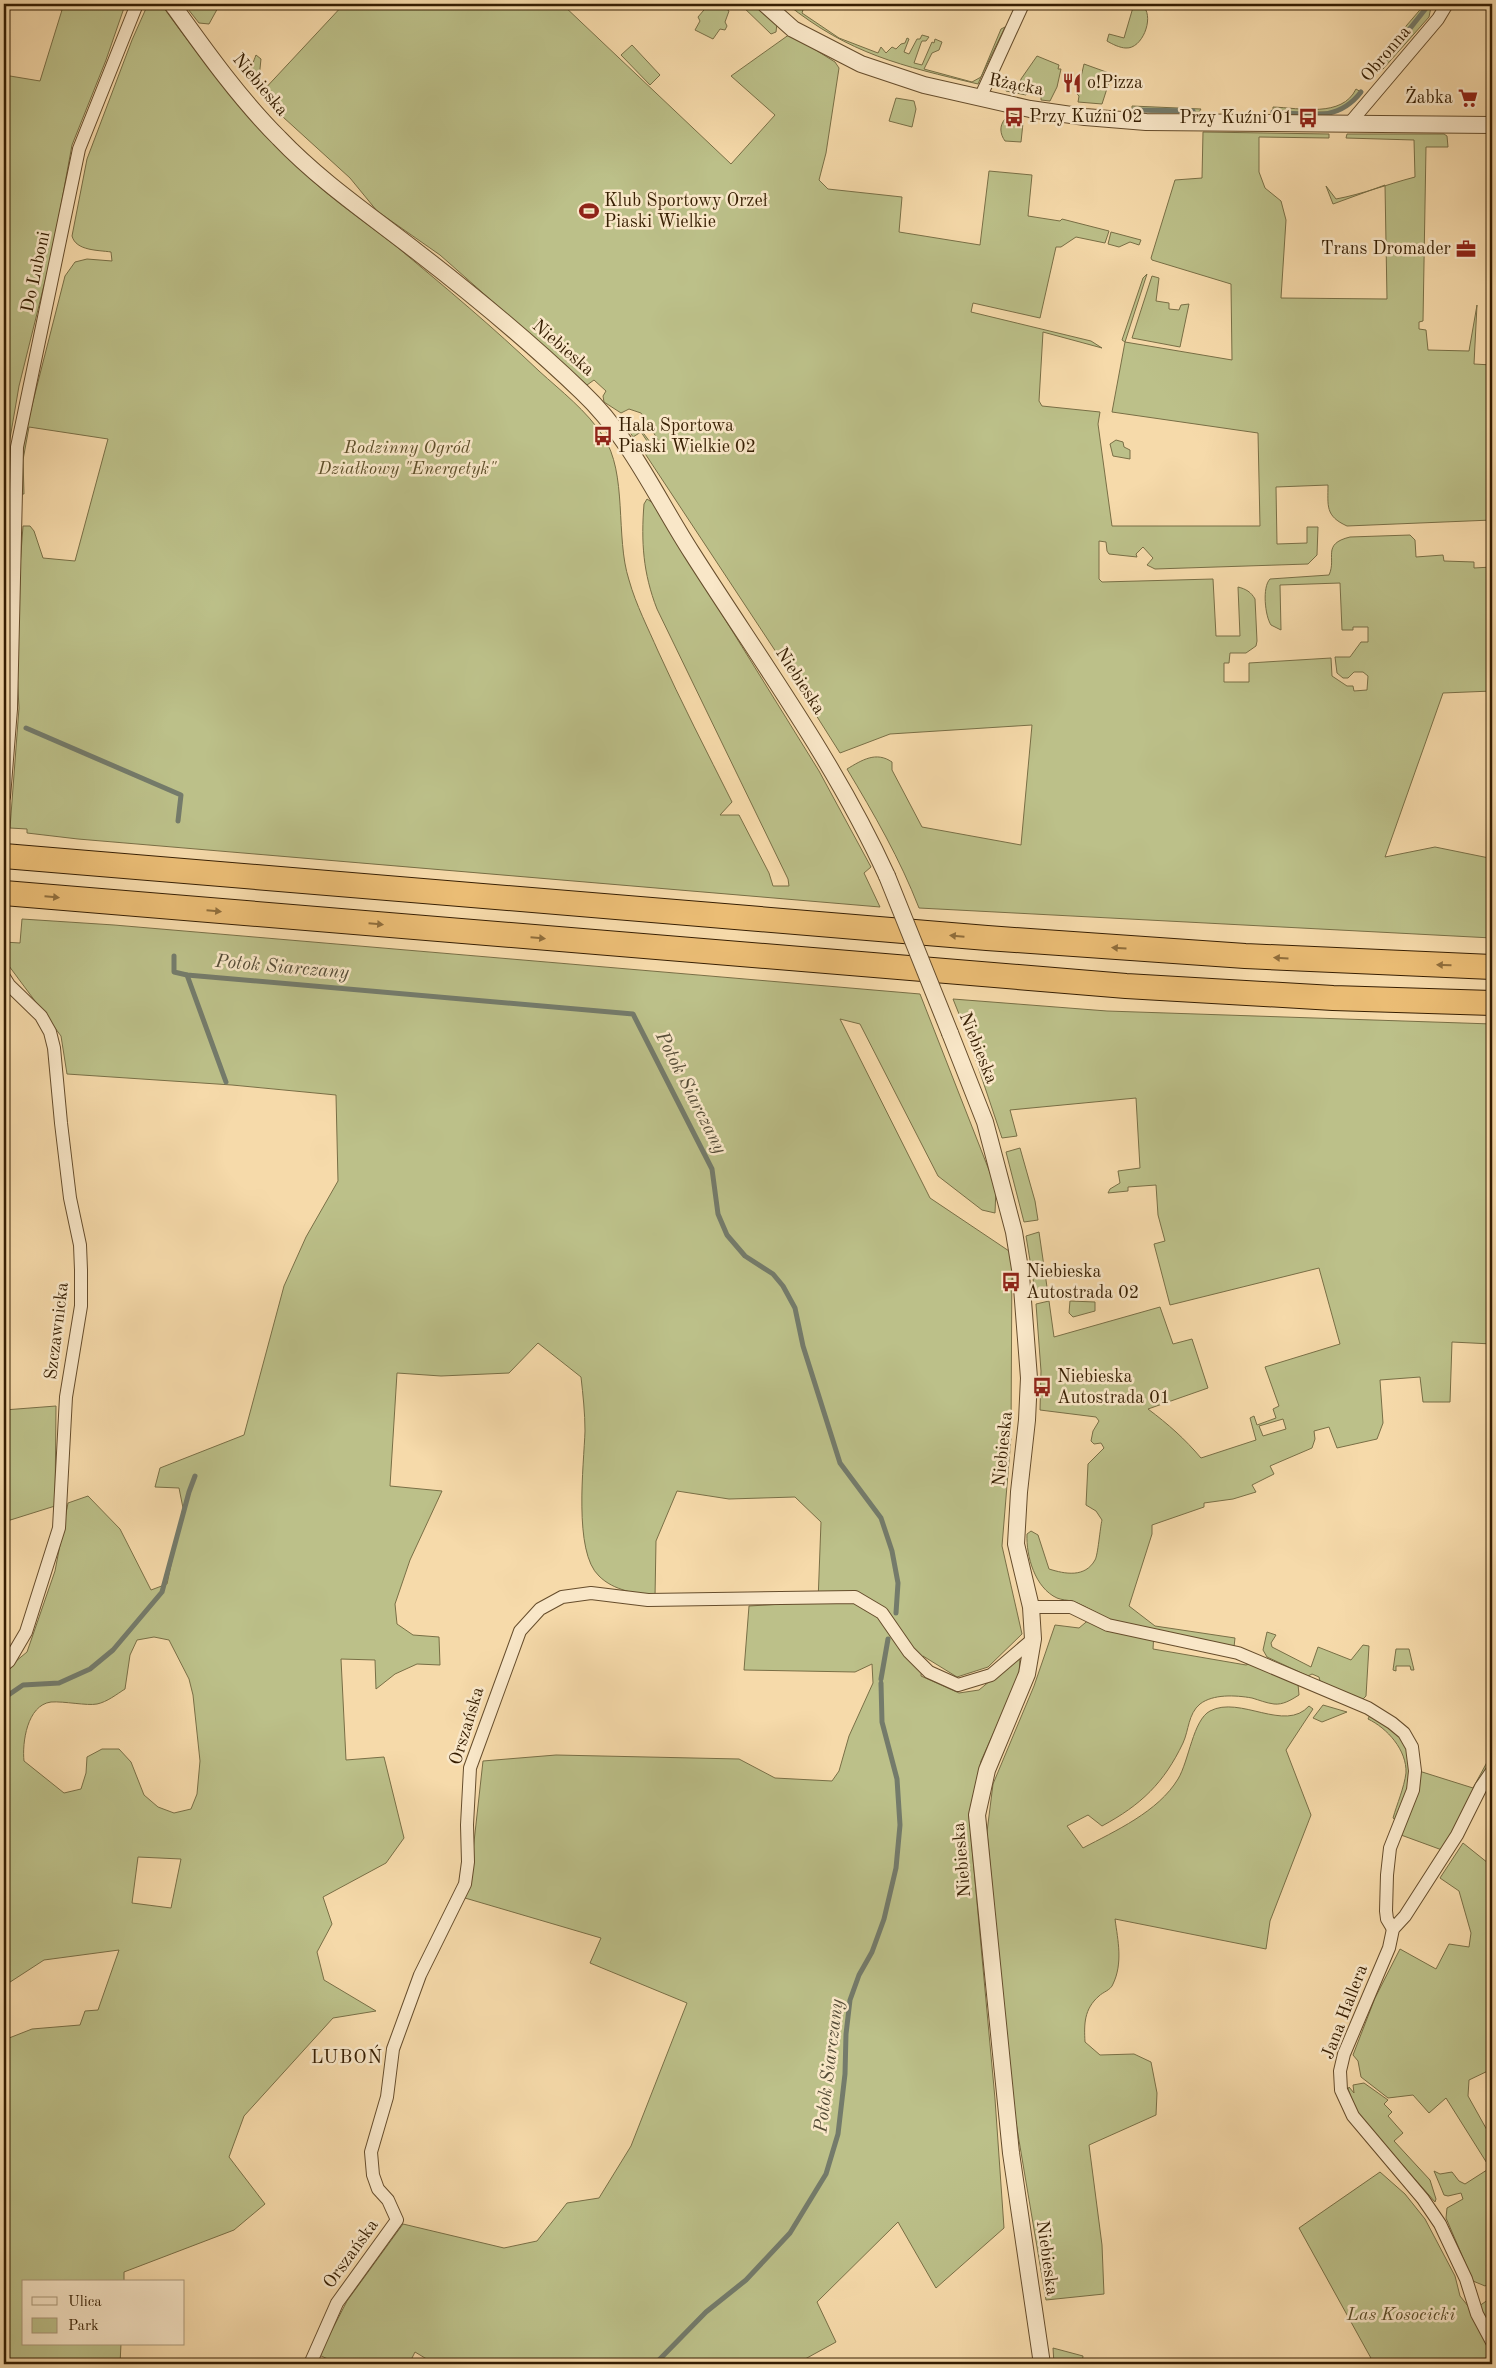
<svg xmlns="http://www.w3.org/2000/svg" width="1496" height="2368" font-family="'Old Standard TT',serif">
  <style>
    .green { fill: #bcc089; stroke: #796f46; fill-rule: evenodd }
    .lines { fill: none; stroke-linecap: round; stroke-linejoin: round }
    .stream { stroke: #747b6b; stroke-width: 5 }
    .minor-casing { stroke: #664d2c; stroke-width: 14 }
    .tertiary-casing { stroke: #664d2c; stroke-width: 18 }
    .motorway-casing { stroke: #361e02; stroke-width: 26 }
    .minor { stroke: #f9e7c8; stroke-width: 12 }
    .tertiary { stroke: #f9e7c8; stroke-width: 16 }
    .motorway { stroke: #ebbd75; stroke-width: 24 }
    .tertiary-bridge-casing { stroke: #664d2c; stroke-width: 18; stroke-linecap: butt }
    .tertiary-bridge { stroke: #f9e7c8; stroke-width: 16 }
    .oneway { fill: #906e3c }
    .labels { text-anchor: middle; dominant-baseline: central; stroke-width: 5; stroke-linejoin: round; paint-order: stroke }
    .street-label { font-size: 18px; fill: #361e02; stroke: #f9e7c8 }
    .poi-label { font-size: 18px; fill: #361e02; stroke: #f9e7c8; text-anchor: start }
    .park-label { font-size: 18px; font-style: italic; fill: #5e4f2a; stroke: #f9e7c8 }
    .water-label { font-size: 19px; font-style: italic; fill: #554c37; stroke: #f9e7c8 }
    .neighbourhood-label { font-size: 19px; letter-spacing: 1px; fill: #361e02; stroke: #f9e7c8 }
  </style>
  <rect width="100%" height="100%" fill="#f6daaa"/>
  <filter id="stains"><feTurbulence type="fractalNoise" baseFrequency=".004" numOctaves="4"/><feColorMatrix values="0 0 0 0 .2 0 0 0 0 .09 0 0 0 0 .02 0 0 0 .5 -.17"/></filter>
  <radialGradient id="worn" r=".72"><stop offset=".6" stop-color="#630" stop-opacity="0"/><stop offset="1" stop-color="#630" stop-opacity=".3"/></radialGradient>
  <g class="green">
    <path d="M34 4 125 5 106 60 72 145 53 249 19 386 7 456 9 537 4 590V75L40 81 62 10Z"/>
    <path d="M148 4H161C210 72 261 137 324 191 348 211 373 228 397 247 445 287 494 328 539 371 561 391 587 411 603 436 628 473 615 537 629 580 636 605 648 628 658 651 681 702 707 752 732 802L720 815H739L769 873 773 886H789L788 879 657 609C643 573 641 542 644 504L647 499 653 503 819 771 871 867 864 873 880 907 78 839 27 833V829L10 828 19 708 15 635 23 526H30L34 531 43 558 75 561 108 439 29 427 23 460 24 494H20L23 446 27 425 65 276 75 262 87 259 112 261 111 252C98 250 76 251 72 236L87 159 132 40Z"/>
    <path d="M184 4H220L209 24 199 23Z"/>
    <path d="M344 4H562L731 164 775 115 731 76 790 34 835 62 839 68 826 153 819 180 828 189 902 197 899 232 980 245 989 171 1032 175 1028 216 1060 221 1062 219 1109 231 1105 243 1076 237 1061 247H1056L1040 318 973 303 971 312 1091 341 1102 348 1043 332 1039 401 1042 406 1100 412 1098 424 1112 526H1260L1258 433 1112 412 1125 342 1122 340 1143 278 1147 274 1125 342 1232 360 1231 284 1152 260 1151 258 1175 180 1202 178 1203 132 1329 134V138L1259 137V172L1265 188 1281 201 1286 220 1281 298 1387 299 1385 185 1333 204 1326 186 1336 199C1363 194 1388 184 1415 177L1414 140 1346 138 1347 134H1444L1447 136 1448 147H1426L1423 321 1419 322V329L1426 330 1428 350 1469 351 1477 305 1474 364 1492 365V520L1347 526C1325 516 1328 506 1328 485L1276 487 1277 544 1307 543V527H1318L1317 555 1308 564 1155 569 1147 565 1153 558 1143 547 1136 554 1137 557 1109 554 1107 551 1106 542 1099 541V579L1102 582 1213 579 1216 636H1240L1238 587C1246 589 1251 592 1255 599L1257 641 1256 646 1246 653H1230L1229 663H1224V682H1249V663L1331 658 1332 676 1347 686H1353L1354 691 1367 690 1368 676 1363 672H1354L1348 678H1343L1337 673 1335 657H1350L1361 642H1368V627H1353V630H1342L1340 583 1280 585 1281 630 1271 625C1265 616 1262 587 1270 579L1329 575C1337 558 1321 544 1350 537L1410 535 1415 540 1416 557 1443 555 1444 561 1474 562V568L1492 567V691L1443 693 1385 857 1435 847 1489 858 1492 851V938L919 908C900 859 874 814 847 769 862 760 876 751 892 762V770L922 827 1021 845 1032 725 890 734 840 753 778 655 642 449 649 444 641 432 633 437 628 429 638 426 653 446 660 443 641 413 629 409 621 413 604 402 603 396 606 391 594 380 587 385 440 255 377 211 350 178 272 107 274 104 261 93Z"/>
    <path d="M709 4H720L729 11 725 22 727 26 725 30 720 29 713 39 695 30 700 21 698 17Z"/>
    <path d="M740 4H755L777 23 776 32 771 34Z"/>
    <path d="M787 4H805L802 13 839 38 878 53 881 47 886 53 892 47 896 49 901 44 905 43 907 38 909 39 904 52 909 54 917 39H920L922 35 929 37 926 41H922L921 43 914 63 922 65 932 42 934 43 935 39 942 42 939 50 932 53 924 69 972 82 981 77 1001 29 1005 27 981 77 978 84C902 66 849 54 787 4Z"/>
    <path d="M1134 4 1144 7C1154 19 1142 49 1126 48 1120 48 1112 44 1107 41L1109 34 1124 38Z"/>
    <path d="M1425 4 1431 7 1429 17 1383 69 1378 71 1370 68Z"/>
    <path d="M632 45 660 75 650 85 621 55Z"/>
    <path d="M256 55 261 59 259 78 261 86 258 89C246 79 251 68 256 55Z"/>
    <path d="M1037 56 1059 65 1058 69H1061L1057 87 1050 101 1041 100V94L1028 91 1026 95 1006 91V89L1018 91 1021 79Z"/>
    <path d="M1084 64 1109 73 1111 76 1102 104 1078 102 1079 96 1077 94Z"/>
    <path d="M1356 89 1361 92V95L1338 112H1273V107C1300 108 1342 118 1356 89Z"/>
    <path d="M896 98 914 101 916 109 912 127 889 121Z"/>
    <path d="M1132 106 1201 109 1199 112H1151L1132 110Z"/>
    <path d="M1005 119 1023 123 1021 142 1005 141C1000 134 999 126 1005 119Z"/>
    <path d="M1111 232 1141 240 1139 245 1130 242 1119 247 1108 244Z"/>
    <path d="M1152 276 1159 278 1156 301 1169 303V309L1179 310 1181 305 1189 304 1180 347 1132 338Z"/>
    <path d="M1116 440 1123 442 1124 447 1130 450V459L1113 456 1110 444Z"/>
    <path d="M22 919 114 925 920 994 996 1188 995 1213 982 1210 938 1176 860 1024 840 1019 930 1198 1012 1253 1011 1437 1002 1546 1022 1634 988 1667 957 1677 923 1656 921 1676 959 1693 979 1690 1020 1656 1019 1676 981 1761 969 1815 995 2099 1004 2228 936 2288 898 2222 817 2302 836 2342 796 2364H435L415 2352 409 2364H339L319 2355 347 2301 403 2224 504 2248 537 2241 567 2203 599 2198 631 2146 687 2003 590 1963 601 1938 465 1898 472 1860 483 1761 556 1755 739 1759 775 1778 832 1781 839 1771 849 1736 873 1683 872 1664 855 1672 744 1670 749 1606 818 1602 821 1522 795 1497 729 1499 677 1491 656 1541 655 1597C636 1593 614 1591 599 1576 573 1552 584 1464 585 1431 585 1413 583 1395 581 1377L538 1343 509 1373 441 1376 397 1373 390 1486 442 1491 410 1560 395 1604 397 1624 413 1635 439 1637 440 1665 417 1664 395 1674 376 1689 375 1660 341 1659 346 1760 384 1757 404 1838 386 1863 323 1897 332 1924 317 1952 324 1980 376 2011 333 2018 244 2116 229 2157 265 2204 234 2230 124 2272V2282H24V2344H121L120 2364H4V2040L32 2029 80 2025 85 2011 98 2010 119 1950 44 1960 4 1986V1671L27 1652 55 1571 68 1503 88 1496 120 1529 151 1590 167 1584 183 1508 179 1488 155 1487 160 1468 244 1435 284 1286 306 1237 338 1181 336 1095 232 1085 67 1074 61 1036 9 966 4 942 20 943ZM154 1637 169 1640 189 1679 193 1695 200 1761 197 1794 191 1809 174 1813 158 1807 144 1795 131 1762 119 1749H102L87 1757 86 1773 81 1789 64 1793 24 1761C22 1743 27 1705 51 1702 64 1701 87 1706 97 1704 107 1702 117 1694 125 1689L130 1655 137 1640ZM138 1857 181 1859 171 1908 132 1903Z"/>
    <path d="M953 999 1107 1011 1492 1024V1344L1452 1342 1450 1402H1423L1420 1377 1380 1380 1383 1423 1377 1439 1337 1448 1329 1427 1314 1431 1315 1439 1312 1448 1270 1466 1274 1474 1252 1485 1256 1492 1233 1499 1204 1503V1507L1152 1525V1534L1129 1606 1155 1626 1235 1638 1234 1647 1154 1632 1153 1649 1246 1665 1251 1663 1298 1684 1299 1695C1291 1700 1283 1705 1274 1704 1266 1703 1259 1700 1252 1698 1235 1695 1213 1694 1200 1704 1188 1714 1189 1730 1183 1743 1164 1783 1141 1805 1102 1826L1088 1815 1067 1826 1083 1848C1115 1831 1158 1812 1178 1779 1189 1761 1193 1720 1210 1711 1240 1695 1285 1733 1309 1706L1313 1709 1286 1750 1311 1815 1270 1921 1266 1949 1115 1919C1118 1941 1123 1963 1113 1984 1111 1990 1103 1992 1099 1996 1084 2009 1084 2024 1085 2042L1100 2055 1134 2054 1151 2062 1157 2093 1156 2115 1089 2145 1102 2245 1104 2294 1046 2300 1012 2099 987 1832 993 1784 1034 1686 1055 1625 1079 1628 1097 1613C1089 1609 1081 1604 1072 1601 1067 1600 1062 1600 1057 1598 1035 1588 1026 1556 1027 1534L1031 1531 1038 1535 1049 1569C1065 1574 1085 1578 1095 1560 1098 1555 1100 1528 1102 1520L1096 1511 1086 1505 1088 1464 1104 1448 1101 1443 1094 1444 1091 1441 1093 1431 1099 1421 1096 1417 1040 1410 1041 1371 1036 1304 1049 1301 1054 1337 1160 1307 1173 1344 1192 1339 1208 1388 1148 1409C1168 1424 1185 1439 1201 1458L1256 1440 1250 1418 1254 1416 1257 1425 1276 1418 1273 1409 1279 1406 1265 1367 1340 1344 1319 1268 1170 1305 1154 1244 1165 1241 1158 1215 1156 1185 1128 1187V1191L1108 1193 1110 1189 1120 1183 1118 1171 1140 1168 1136 1098 1010 1110 1017 1136 1002 1138 967 1034ZM1283 1419 1286 1429 1263 1436 1259 1426Z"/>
    <path d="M1020 1148 1035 1201 1038 1220 1024 1222 1006 1152Z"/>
    <path d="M1039 1232 1047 1287 1035 1291 1026 1236Z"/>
    <path d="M1070 1301 1095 1302V1311L1073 1317 1069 1313Z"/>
    <path d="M56 1406 55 1506 4 1522V1410Z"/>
    <path d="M1267 1632 1276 1635 1271 1643 1272 1647 1311 1667 1318 1647 1351 1660 1363 1645 1369 1646 1366 1696 1363 1699 1358 1698 1320 1681 1319 1677 1312 1674 1308 1676 1267 1657 1263 1650Z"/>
    <path d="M1396 1649H1409L1414 1670H1411L1410 1666H1396V1671L1393 1670Z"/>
    <path d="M1323 1705 1347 1712 1322 1722 1313 1718Z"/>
    <path d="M1371 1713C1380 1720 1395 1728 1402 1738 1420 1762 1405 1796 1397 1821L1393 1818C1397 1804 1404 1788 1406 1773 1407 1750 1387 1728 1368 1719Z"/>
    <path d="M1492 1753V1761L1442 1850 1401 1835 1419 1771 1473 1788Z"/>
    <path d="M1463 1843 1488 1863 1492 1859V2069L1469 2080 1468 2096 1492 2139V2281L1485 2286 1473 2281 1446 2218 1447 2208 1463 2199 1461 2193 1448 2196 1444 2195 1434 2171 1440 2174 1452 2172 1459 2181 1465 2184 1490 2168 1446 2098 1429 2113 1413 2095 1388 2098 1361 2077 1358 2061 1353 2055 1375 1998 1400 1949 1436 1969 1449 1944 1469 1947 1471 1933 1459 1891 1440 1878Z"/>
    <path d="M1364 2083 1388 2100 1384 2104 1392 2112 1388 2116 1403 2133 1394 2141 1430 2180 1436 2199 1435 2202 1357 2113 1348 2089 1349 2087 1354 2093 1353 2085Z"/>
    <path d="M1380 2172 1405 2194 1425 2219 1455 2276 1460 2296 1472 2311 1492 2297V2364H1375L1372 2360 1299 2228Z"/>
    <path d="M1053 2348 1083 2356 1082 2364H1054Z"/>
  </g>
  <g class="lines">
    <g class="stream">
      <path d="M1377 70 1427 7"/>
      <path d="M1134 110 1193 111"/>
      <path d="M1273 112C1308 114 1337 123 1361 92"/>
      <path d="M26 728 181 795 178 821"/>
      <path d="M174 956V972L187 975 633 1014 712 1169 718 1214 727 1235 745 1256 773 1274 783 1286 795 1308 803 1346 840 1463 881 1518 892 1551 898 1583 896 1613"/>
      <path d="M187 975 226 1082"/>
      <path d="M881 1679 888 1639"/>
      <path d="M4 1698 23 1685 59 1683 90 1669 113 1650 162 1592 189 1492 195 1476"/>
      <path d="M655 2364 706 2312 746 2280 790 2233 826 2174 838 2134 845 2074 846 2034 850 2000 859 1975 872 1952 884 1919 896 1868 900 1825 897 1779 882 1722 881 1683"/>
    </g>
    <defs>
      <g id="minor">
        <path d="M980 98 1023 4"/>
        <path d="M1349 124 1438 19 1447 4"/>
        <path d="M4 797 11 709 17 447 79 149 137 4"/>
        <path d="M4 977 9 985 41 1016 50 1032 54 1048 61 1123 70 1198 80 1245 81 1270V1306L66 1397 59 1528 26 1632 9 1661 4 1665"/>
        <path d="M1031 1607H1071L1108 1625 1238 1653 1368 1708 1392 1723 1404 1733 1412 1747 1415 1771 1413 1790 1390 1848 1387 1875 1386 1911 1387 1919 1393 1929"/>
        <path d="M1492 1771 1481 1787 1457 1835 1439 1863 1405 1916 1393 1929 1389 1948 1344 2054 1340 2071 1341 2090 1353 2116 1423 2199 1440 2224 1466 2279 1477 2314 1492 2342"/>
        <path d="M310 2364 337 2303 397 2220 388 2200 378 2189 373 2175 371 2152 387 2097 393 2049 420 1975 465 1884 468 1862 467 1825 470 1768 520 1631 540 1609 562 1597 591 1593 648 1600 855 1597 882 1613 909 1652 929 1672 958 1685 991 1675 1033 1639"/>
      </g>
      <g id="tertiary">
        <path d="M172 4C205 50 239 98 279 138 320 181 370 215 416 251 473 295 530 342 582 392 630 437 657 499 692 553 760 660 834 760 887 876"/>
        <path d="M765 4 793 29 861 64 924 85 1030 109 1085 117 1146 122 1492 125"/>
        <path d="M950 1033 985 1122 1014 1232 1021 1275 1029 1378 1027 1420 1019 1492 1016 1544 1031 1607 1033 1639 1027 1674 987 1770 977 1815 1011 2153 1042 2364"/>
      </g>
      <g id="motorway">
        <path d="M4 856 987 938 1245 956 1492 967"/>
        <path d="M4 893 1126 986 1333 998 1492 1003"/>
      </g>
    </defs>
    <use href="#minor" class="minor-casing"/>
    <use href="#tertiary" class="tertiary-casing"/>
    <use href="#motorway" class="motorway-casing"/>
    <use href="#minor" class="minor"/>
    <use href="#tertiary" class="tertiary"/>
    <use href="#motorway" class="motorway"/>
    <defs>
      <path id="tertiary-bridge" d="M887 876 950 1033"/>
    </defs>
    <use href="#tertiary-bridge" class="tertiary-bridge-casing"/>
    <use href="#tertiary-bridge" class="tertiary-bridge"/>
  </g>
  <defs><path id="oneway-solid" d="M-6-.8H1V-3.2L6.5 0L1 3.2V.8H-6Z" transform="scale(1.25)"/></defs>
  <g class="oneway">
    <use href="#oneway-solid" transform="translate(52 897) rotate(5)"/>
    <use href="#oneway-solid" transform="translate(214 911) rotate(5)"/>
    <use href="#oneway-solid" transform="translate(376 924) rotate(5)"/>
    <use href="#oneway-solid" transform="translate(957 936) rotate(-175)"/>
    <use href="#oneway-solid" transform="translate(538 938) rotate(5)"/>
    <use href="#oneway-solid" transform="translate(1119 948) rotate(-176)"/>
    <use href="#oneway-solid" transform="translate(1281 958) rotate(-177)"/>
    <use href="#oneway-solid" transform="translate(1444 965) rotate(-178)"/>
  </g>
  <defs>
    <symbol id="restaurant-bare" viewBox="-9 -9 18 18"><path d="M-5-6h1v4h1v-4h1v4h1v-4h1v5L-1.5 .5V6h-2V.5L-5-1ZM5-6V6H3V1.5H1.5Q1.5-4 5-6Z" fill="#8f2418" stroke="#f9e7c8" stroke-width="2.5" paint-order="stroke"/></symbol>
    <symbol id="supermarket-bare" viewBox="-9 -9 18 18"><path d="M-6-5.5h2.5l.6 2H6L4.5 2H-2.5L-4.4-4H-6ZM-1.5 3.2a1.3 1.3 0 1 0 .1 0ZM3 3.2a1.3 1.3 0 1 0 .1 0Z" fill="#8f2418" stroke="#f9e7c8" stroke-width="2.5" paint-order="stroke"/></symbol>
    <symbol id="bus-bare" viewBox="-9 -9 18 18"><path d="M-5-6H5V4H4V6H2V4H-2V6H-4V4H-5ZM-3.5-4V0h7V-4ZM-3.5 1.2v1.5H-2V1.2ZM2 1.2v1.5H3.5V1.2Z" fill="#8f2418" stroke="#f9e7c8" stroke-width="2.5" paint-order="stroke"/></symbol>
    <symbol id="stadium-bare" viewBox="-9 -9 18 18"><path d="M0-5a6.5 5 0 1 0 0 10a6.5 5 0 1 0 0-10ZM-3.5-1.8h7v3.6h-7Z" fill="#8f2418" stroke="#f9e7c8" stroke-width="2.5" paint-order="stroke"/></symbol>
    <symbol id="office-bare" viewBox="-9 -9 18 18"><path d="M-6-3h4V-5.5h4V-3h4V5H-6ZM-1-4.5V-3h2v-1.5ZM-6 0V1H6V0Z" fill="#8f2418" stroke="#f9e7c8" stroke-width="2.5" paint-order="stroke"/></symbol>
  </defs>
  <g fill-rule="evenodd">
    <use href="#restaurant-bare" x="1058" y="69" width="28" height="28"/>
    <use href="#supermarket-bare" x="1454" y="84" width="28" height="28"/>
    <use href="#bus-bare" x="1000" y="103" width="28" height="28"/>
    <use href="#bus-bare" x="1294" y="104" width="28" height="28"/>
    <use href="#stadium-bare" x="575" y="197" width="28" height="28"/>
    <use href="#office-bare" x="1452" y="235" width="28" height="28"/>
    <use href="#bus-bare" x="589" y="422" width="28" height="28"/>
    <use href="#bus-bare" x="997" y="1268" width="28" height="28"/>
    <use href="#bus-bare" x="1028" y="1373" width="28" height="28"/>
  </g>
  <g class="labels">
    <g class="street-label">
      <text transform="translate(1386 54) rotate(-50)">Obronna</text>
      <text transform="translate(260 85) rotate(50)">Niebieska</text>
      <text transform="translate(1016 85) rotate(11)">Rżącka</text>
      <text transform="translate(36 272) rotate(-78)">Do Luboni</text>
      <text transform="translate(563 348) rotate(41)">Niebieska</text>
      <text transform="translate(800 681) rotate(57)">Niebieska</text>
      <text transform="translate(978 1048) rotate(68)">Niebieska</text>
      <text transform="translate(57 1331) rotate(-83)">Szczawnicka</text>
      <text transform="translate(1003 1449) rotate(-84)">Niebieska</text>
      <text transform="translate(467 1726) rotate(-73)">Orszańska</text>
      <text transform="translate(962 1860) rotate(-95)">Niebieska</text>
      <text transform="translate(1345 2012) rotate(-69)">Jana Hallera</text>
      <text transform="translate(351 2254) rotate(-54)">Orszańska</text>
      <text transform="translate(1047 2258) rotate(82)">Niebieska</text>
    </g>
    <g class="poi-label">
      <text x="1087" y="83">o!Pizza</text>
      <text x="1453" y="98" text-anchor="end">Żabka</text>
      <text x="1029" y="117">Przy Kuźni 02</text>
      <text x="1293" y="118" text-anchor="end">Przy Kuźni 01</text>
      <text x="604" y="201">Klub Sportowy Orzeł<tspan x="604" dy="21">Piaski Wielkie</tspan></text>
      <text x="1451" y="249" text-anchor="end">Trans Dromader</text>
      <text x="618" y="426">Hala Sportowa<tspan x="618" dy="21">Piaski Wielkie 02</tspan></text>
      <text x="1026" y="1272">Niebieska<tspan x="1026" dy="21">Autostrada 02</tspan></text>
      <text x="1057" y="1377">Niebieska<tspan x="1057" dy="21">Autostrada 01</tspan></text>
    </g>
    <g class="park-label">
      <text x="407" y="448">Rodzinny Ogród<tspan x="407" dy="21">Działkowy "Energetyk"</tspan></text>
      <text x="1401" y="2315">Las Kosocicki</text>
    </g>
    <g class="water-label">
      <text transform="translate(282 968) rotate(5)">Potok Siarczany</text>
      <text transform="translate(690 1093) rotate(63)">Potok Siarczany</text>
      <text transform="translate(830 2066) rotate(-83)">Potok Siarczany</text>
    </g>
    <g class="neighbourhood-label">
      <text x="347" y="2058">LUBOŃ</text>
    </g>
  </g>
  <rect width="1496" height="2368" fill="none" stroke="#f6daaa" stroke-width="20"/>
  <rect x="5" y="5" width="1486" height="2358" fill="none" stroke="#361e02" stroke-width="2.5"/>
  <rect x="10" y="10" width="1476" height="2348" fill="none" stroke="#361e02"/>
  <rect x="22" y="2280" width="162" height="65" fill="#f9e7c8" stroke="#ab9779"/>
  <rect x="32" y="2297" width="25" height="8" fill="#f9e7c8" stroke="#ab9779"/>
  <text x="68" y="2306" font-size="15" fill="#361e02">Ulica</text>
  <rect x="32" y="2318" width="25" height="15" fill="#bcc089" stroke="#ab9779"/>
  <text x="68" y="2330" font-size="15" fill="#361e02">Park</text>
  <rect width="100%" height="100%" filter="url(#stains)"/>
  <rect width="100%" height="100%" fill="url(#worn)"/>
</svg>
